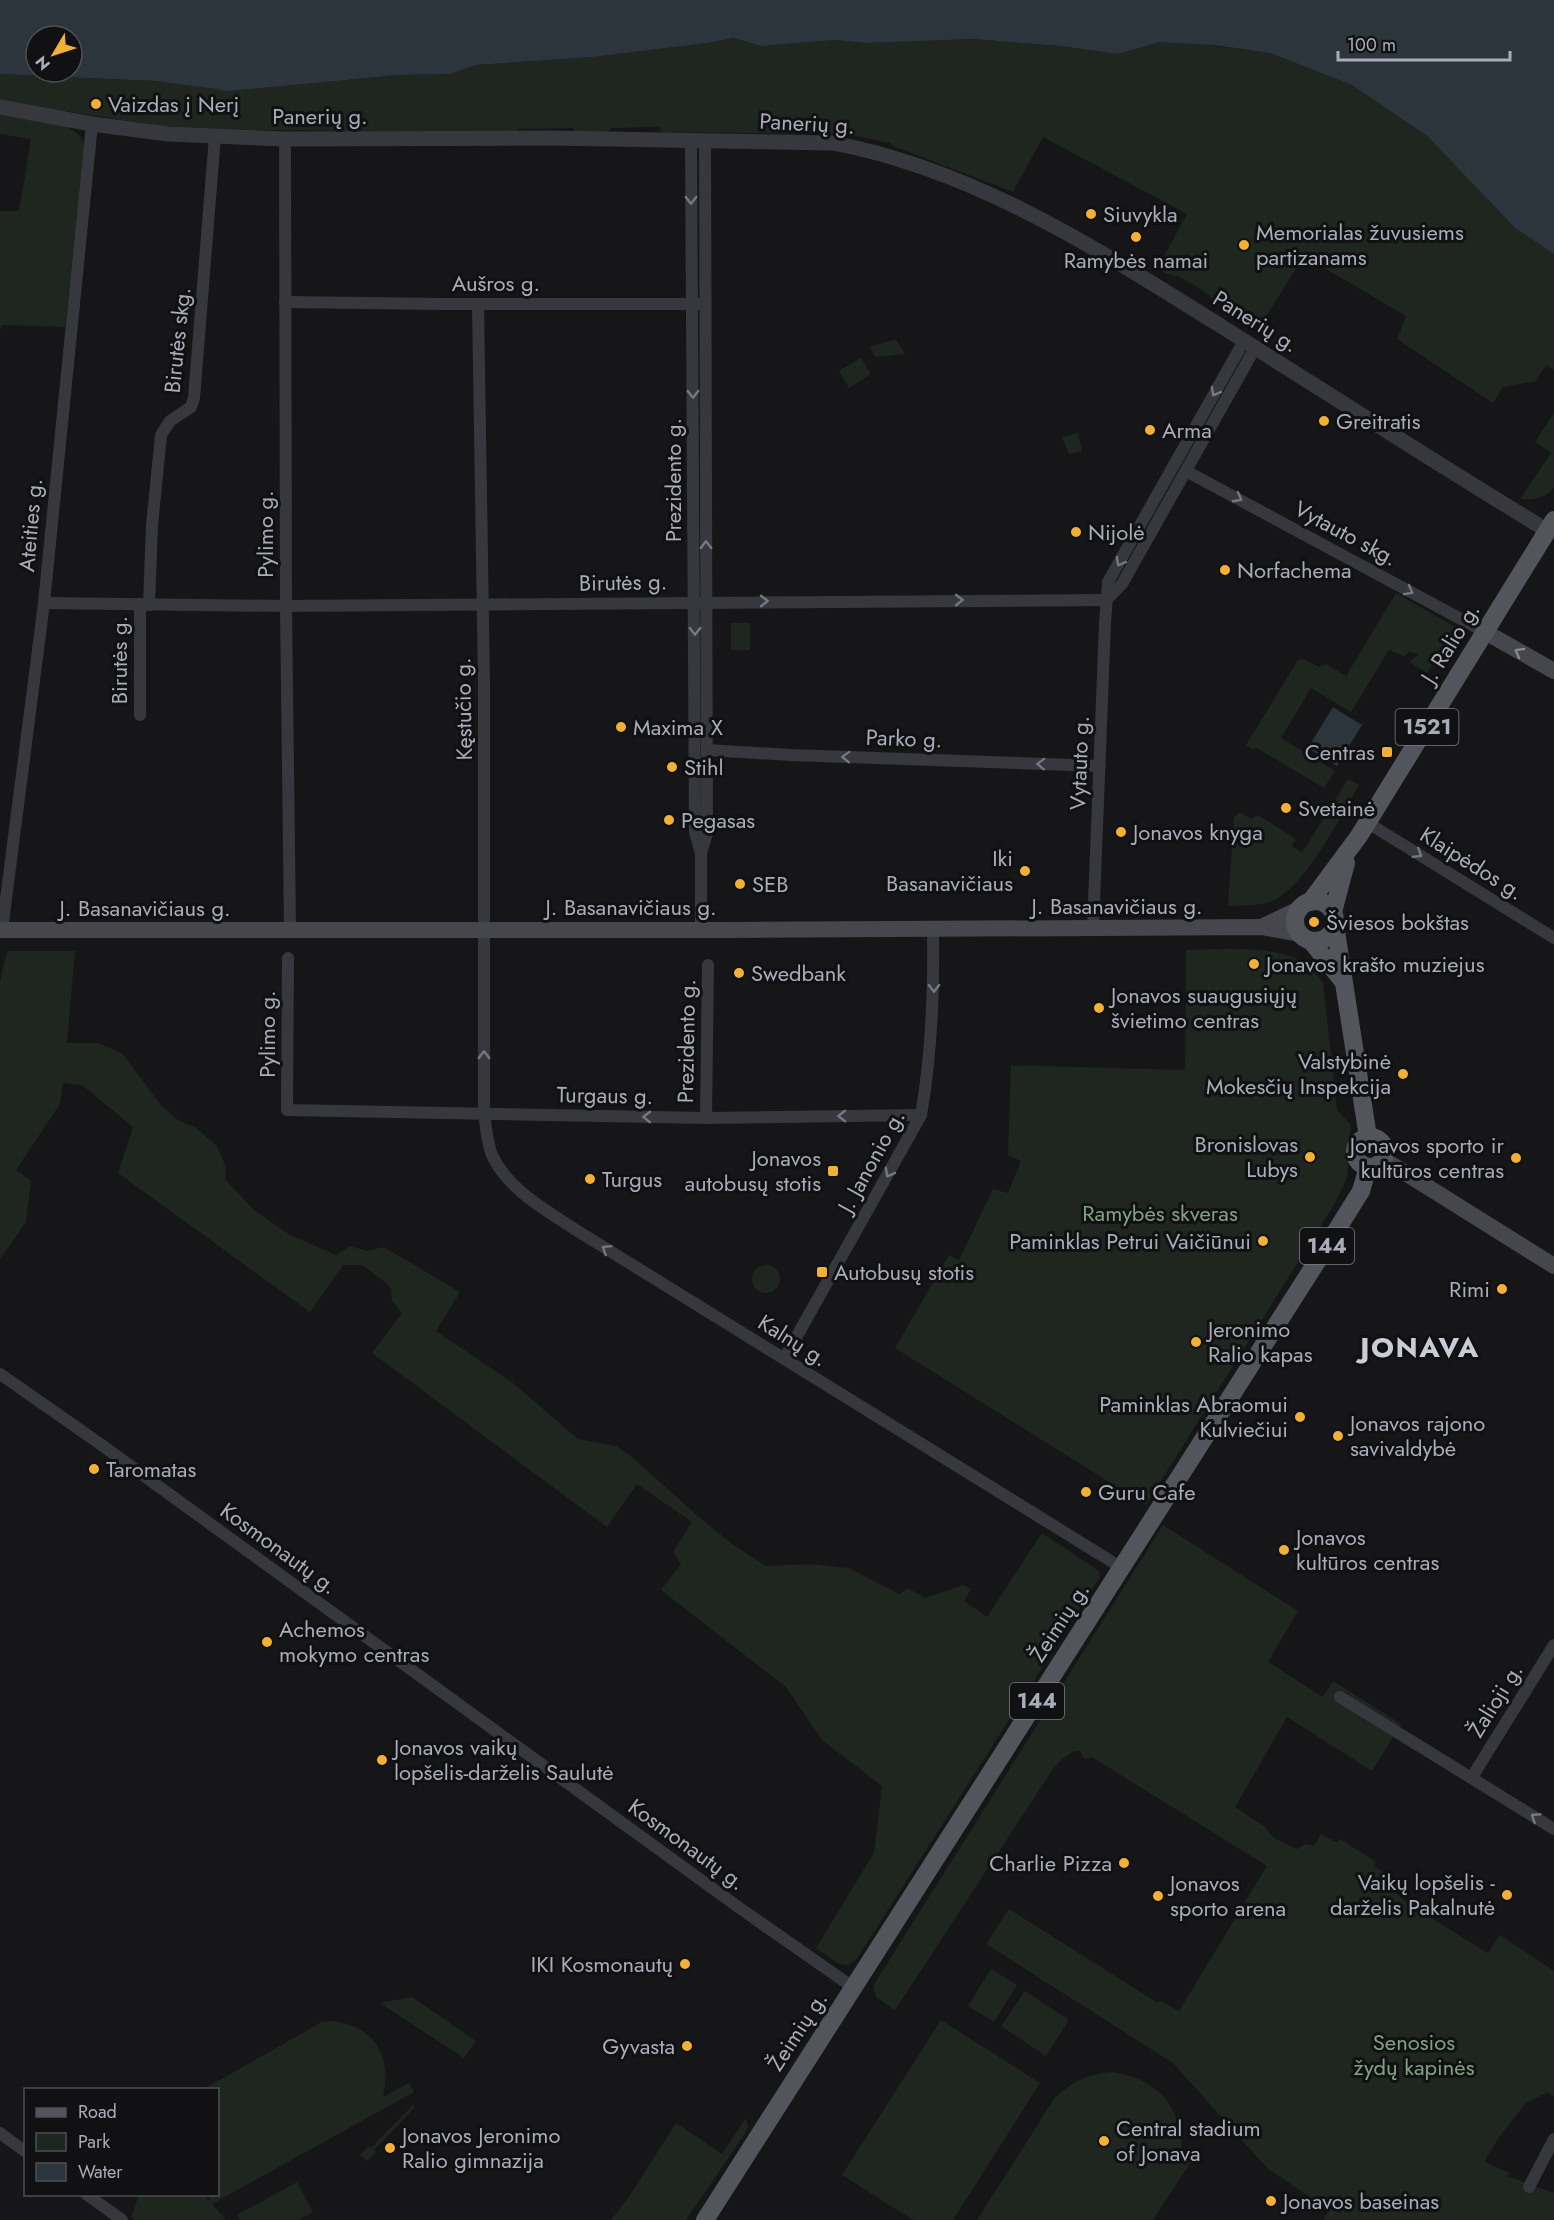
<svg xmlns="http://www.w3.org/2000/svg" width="1554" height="2220" font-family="Jost,sans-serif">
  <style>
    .green { fill: #1e261f }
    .water { fill: #2c353c; fill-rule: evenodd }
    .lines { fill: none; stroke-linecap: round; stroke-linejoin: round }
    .minor { stroke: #37383d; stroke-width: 12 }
    .tertiary { stroke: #37383d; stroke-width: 15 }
    .secondary { stroke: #45474d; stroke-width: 16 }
    .primary { stroke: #53555c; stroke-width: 18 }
    .oneway { stroke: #757881 }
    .oneway2 { stroke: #858993 }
    .poi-dot { fill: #f2b134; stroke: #111113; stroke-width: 2 }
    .labels { text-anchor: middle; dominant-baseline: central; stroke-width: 6; stroke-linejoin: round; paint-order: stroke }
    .shield { fill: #111113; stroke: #7b7e86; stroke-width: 1.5 }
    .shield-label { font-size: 21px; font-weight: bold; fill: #a8adb8 }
    .poi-label { font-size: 22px; fill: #a8adb8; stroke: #111113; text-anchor: start }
    .street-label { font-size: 22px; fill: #a8adb8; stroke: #111113 }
    .park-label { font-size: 22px; fill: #7fa381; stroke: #111113 }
    .district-label { font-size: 28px; font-weight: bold; letter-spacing: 1.5px; fill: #c9ccd4; stroke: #111113 }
  </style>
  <rect width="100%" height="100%" fill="#161618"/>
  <g class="green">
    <path d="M735 38 761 46 835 40 865 43 973 39 1060 46 1118 54 1160 42H1185L1270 53 1352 85 1427 136 1515 228 1554 254V370L1546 365 1536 381 1503 387 1493 403 1397 339 1406 316 1304 256 1257 331C1230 315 1208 290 1179 277 1171 274 1164 274 1157 269L1187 214 1043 137 1013 192 893 146 890 143 835 132 832 134 662 132 659 127 612 128 607 132H576L572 128 519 129 514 132 250 130 162 126 0 101V74L156 81 230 91 398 75 449 74 476 65 593 57 707 43Z"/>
    <path d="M0 115 66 126 80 135 84 146 65 327 3 325 0 329V211H19L31 139 0 134Z"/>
    <path d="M896 340 905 354 875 357 870 346Z"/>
    <path d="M861 358 871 374 849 388 839 371Z"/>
    <path d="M1554 413V488C1544 499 1534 500 1520 499L1551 453 1535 442Z"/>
    <path d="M1078 433 1082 451 1069 454 1062 437Z"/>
    <path d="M1396 593 1455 627 1427 673 1410 662 1419 654 1409 652 1404 656 1389 650 1351 712 1311 688 1281 738 1335 771 1324 788 1257 748 1251 749 1246 745 1298 660 1303 659 1319 667 1326 664 1346 676Z"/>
    <rect x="731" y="623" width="19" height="27"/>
    <path d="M1348 779 1359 785C1339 818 1310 878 1278 898 1264 907 1244 905 1228 906L1234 817 1240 812 1251 819 1258 815 1296 839 1292 846 1302 853Z"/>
    <path d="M1186 950C1222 950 1283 943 1311 968 1316 972 1319 978 1323 982L1337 1110 1351 1125 1347 1178 1335 1203 1146 1505 895 1348 949 1255 959 1260 993 1189 1008 1193 1021 1161 1008 1155 1011 1065 1185 1070Z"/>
    <path d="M7 951H75L67 1043H97L122 1053 160 1104 178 1120 196 1128 217 1146 225 1165 226 1180 254 1210 290 1235 336 1255 350 1246 367 1251 384 1247 460 1292 436 1331 513 1383 578 1439 616 1446 633 1458 699 1517 732 1544 766 1566 810 1564 849 1568 899 1594 908 1588 925 1598 963 1585 971 1589 964 1601 987 1617 1042 1533 1099 1571 1100 1577 856 1960 848 1965 839 1964 816 1948 874 1853 882 1786 822 1740 786 1687 661 1590 681 1564 673 1552 692 1522 637 1484 607 1527 372 1353 402 1313 392 1301 391 1289 385 1282 362 1265H343L310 1312 118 1173 133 1127 82 1085 63 1083 60 1104 16 1170 31 1181 26 1222 0 1259V982Z"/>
    <circle cx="766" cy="1279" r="14"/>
    <path d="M1163 1525 1298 1611 1268 1662 1323 1697 1333 1681 1401 1724 1372 1771 1287 1717 1235 1807 1265 1827 1274 1838 1297 1849 1306 1844 1314 1846 1321 1834 1337 1843 1340 1839 1376 1862 1374 1866 1399 1883 1395 1892 1408 1904 1488 1953 1500 1935 1554 1971V2096L1547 2092 1525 2104 1500 2136 1484 2162 1510 2173 1507 2176 1554 2193V2220H1323L1329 2210 1267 2168 1173 2063 986 1944 1009 1909 1158 2003 1160 2001 1179 2011 1267 1866 1092 1757 1086 1759 1083 1758 1080 1751C1069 1750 1061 1761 1053 1769L895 2010 876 1997 873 1986Z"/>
    <path d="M991 1969 1017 1985 994 2022 968 2006Z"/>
    <path d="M1025 1991 1069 2020 1046 2056 1001 2026Z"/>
    <path d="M412 1997 476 2041 464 2058 380 2003Z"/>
    <path d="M941 2020 1040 2083 953 2220H913L842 2175Z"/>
    <path d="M334 2021C376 2027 392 2058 383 2097L409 2083 414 2092 212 2204 226 2220H135L131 2217 139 2195H203L210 2201 207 2195 218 2194V2090L204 2089 322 2022Z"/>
    <path d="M1112 2072C1157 2079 1180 2104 1182 2149L1194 2157 1153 2220H977L1054 2099C1071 2082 1087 2074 1112 2072Z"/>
    <path d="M413 2105 415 2107 374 2150 376 2152 367 2161 360 2155 369 2146 371 2148Z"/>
    <path d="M746 2118 748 2127 744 2135 686 2220H611L628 2198 676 2123 722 2154Z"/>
    <path d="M297 2182 313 2212 298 2220H240L237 2215Z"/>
  </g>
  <g class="water">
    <path d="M0 0H1554V254L1515 228 1427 136 1352 85 1270 53 1213 45 1160 42 1118 54 1060 46 973 39 865 43 835 40 761 46 734 38 707 43 593 57 476 65 450 74 398 75 229 91 156 81 0 74ZM36 36H72V72H36Z"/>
    <path d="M1333 707 1362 725 1337 766 1308 748Z"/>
  </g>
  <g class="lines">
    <g class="minor">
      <path d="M285 139 286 606 290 930"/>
      <path d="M691 141 695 832 701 854V930"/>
      <path d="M285 302 442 304H699"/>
      <path d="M478 304 484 684V1113C486 1126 487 1143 492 1155 508 1190 546 1210 576 1230L1122 1568"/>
      <path d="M1186 471 1485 632"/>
      <path d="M1106 600 1122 584 1255 348"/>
      <path d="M44 603 286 606 1106 600"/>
      <path d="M140 604V715"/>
      <path d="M149 605 152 525 161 435 170 421 191 407 194 398 215 136"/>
      <path d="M707 750 791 755 1100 766"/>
      <path d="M1368 823 1554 938"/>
      <path d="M701 853 707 833 705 142"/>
      <path d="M1093 928 1105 623 1108 582 1244 341"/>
      <path d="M2 930 44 603 92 124"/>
      <path d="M288 958 287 1110 706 1118 921 1115"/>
      <path d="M706 1118 708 965"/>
      <path d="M784 1359 921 1115C932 1053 934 992 933 929"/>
      <path d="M0 1374 96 1441 741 1909 854 1988"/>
      <path d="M1340 1697 1554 1829"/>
      <path d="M1472 1777 1554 1645"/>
      <path d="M0 2133 26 2152"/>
      <path d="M1529 2187 1554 2139"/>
      <path d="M86 2194 122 2220"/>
    </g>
    <path class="tertiary" d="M0 107 92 124 168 134 215 136 285 139 552 138 833 143C977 170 1102 252 1224 328 1332 396 1439 465 1548 531"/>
    <g class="secondary">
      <path d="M1485 632 1554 671"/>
      <path d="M1261 927 1299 909"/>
      <path d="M0 930H728L1261 927 1300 934"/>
      <path d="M1383 1159 1554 1266"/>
    </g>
    <g class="primary">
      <circle cx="1315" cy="921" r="20"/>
      <path d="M1310 902 1359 836 1554 520"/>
      <path d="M1333 912 1346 863"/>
      <path d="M1335 925 1368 1137"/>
      <path d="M1311 941 1342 980"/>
      <circle cx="1370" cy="1152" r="15"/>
      <path d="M705 2220 1323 1252 1361 1191 1368 1167"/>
    </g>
  </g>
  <defs><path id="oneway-chevron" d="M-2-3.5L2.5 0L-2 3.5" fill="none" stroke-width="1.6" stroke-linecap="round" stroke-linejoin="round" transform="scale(1.5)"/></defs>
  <g class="oneway">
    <use href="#oneway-chevron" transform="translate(691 200) rotate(90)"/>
    <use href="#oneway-chevron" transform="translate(1215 392) rotate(119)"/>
    <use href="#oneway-chevron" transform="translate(693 394) rotate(90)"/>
    <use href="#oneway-chevron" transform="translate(1238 498) rotate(28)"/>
    <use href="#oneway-chevron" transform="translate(706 545) rotate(-90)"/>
    <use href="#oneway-chevron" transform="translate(1120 562) rotate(119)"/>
    <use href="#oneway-chevron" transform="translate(1409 591) rotate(29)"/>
    <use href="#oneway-chevron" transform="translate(959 600) rotate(-1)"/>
    <use href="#oneway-chevron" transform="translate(764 601)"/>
    <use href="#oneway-chevron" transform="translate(695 631) rotate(90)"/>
    <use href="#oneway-chevron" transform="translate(846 757) rotate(-178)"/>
    <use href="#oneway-chevron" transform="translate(1041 764) rotate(-178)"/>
    <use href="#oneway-chevron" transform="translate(1418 854) rotate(32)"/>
    <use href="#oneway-chevron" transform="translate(934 988) rotate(89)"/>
    <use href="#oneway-chevron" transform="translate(484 1055) rotate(-90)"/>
    <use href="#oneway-chevron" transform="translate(842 1116) rotate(179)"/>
    <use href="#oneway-chevron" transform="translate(647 1117) rotate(-179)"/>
    <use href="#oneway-chevron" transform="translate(889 1173) rotate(119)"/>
    <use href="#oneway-chevron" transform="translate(606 1249) rotate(-148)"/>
    <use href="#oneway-chevron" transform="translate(1535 1817) rotate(-147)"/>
  </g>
  <use class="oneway2" href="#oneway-chevron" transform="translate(1519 652) rotate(-151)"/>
  <g class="poi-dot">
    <circle cx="96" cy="104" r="6"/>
    <circle cx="1091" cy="214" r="6"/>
    <circle cx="1136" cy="237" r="6"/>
    <circle cx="1244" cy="245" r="6"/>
    <circle cx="1324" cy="421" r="6"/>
    <circle cx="1150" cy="430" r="6"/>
    <circle cx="1076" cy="532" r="6"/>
    <circle cx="1225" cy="570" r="6"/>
    <circle cx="621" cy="727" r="6"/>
    <rect x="1381" y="746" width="12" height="12" rx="3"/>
    <circle cx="672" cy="767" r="6"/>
    <circle cx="1286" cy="808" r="6"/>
    <circle cx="669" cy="820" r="6"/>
    <circle cx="1121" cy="832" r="6"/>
    <circle cx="1025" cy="871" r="6"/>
    <circle cx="740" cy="884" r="6"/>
    <circle cx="1314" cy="922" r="6"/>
    <circle cx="1254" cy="964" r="6"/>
    <circle cx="739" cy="973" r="6"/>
    <circle cx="1099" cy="1008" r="6"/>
    <circle cx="1403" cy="1074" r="6"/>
    <circle cx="1310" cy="1157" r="6"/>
    <circle cx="1516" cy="1158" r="6"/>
    <rect x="827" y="1165" width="12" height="12" rx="3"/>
    <circle cx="590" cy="1179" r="6"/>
    <circle cx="1263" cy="1241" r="6"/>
    <rect x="816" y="1266" width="12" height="12" rx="3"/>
    <circle cx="1502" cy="1289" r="6"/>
    <circle cx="1196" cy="1342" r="6"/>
    <circle cx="1300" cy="1417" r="6"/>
    <circle cx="1338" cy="1436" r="6"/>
    <circle cx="94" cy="1469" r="6"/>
    <circle cx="1086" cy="1492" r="6"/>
    <circle cx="1284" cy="1550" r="6"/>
    <circle cx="267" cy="1642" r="6"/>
    <circle cx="382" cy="1760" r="6"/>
    <circle cx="1124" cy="1863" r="6"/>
    <circle cx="1507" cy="1895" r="6"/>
    <circle cx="1158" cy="1896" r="6"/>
    <circle cx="685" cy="1964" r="6"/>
    <circle cx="687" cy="2046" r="6"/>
    <circle cx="1104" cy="2141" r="6"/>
    <circle cx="390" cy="2148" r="6"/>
    <circle cx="1271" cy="2201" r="6"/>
  </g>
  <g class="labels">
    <g class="shield">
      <rect x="1395.5" y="709" width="63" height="36" rx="4.5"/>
      <rect x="1300" y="1228" width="54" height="36" rx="4.5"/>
      <rect x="1010" y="1683" width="54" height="36" rx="4.5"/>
    </g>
    <g class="shield-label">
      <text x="1427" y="727">1521</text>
      <text x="1327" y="1246">144</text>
      <text x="1037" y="1701">144</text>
    </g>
    <g class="poi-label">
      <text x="108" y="104">Vaizdas į Nerį</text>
      <text x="1103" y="214">Siuvykla</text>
      <text x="1256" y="232">Memorialas žuvusiems<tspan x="1256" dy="25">partizanams</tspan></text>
      <text x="1136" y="260" text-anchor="middle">Ramybės namai</text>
      <text x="1336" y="421">Greitratis</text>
      <text x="1162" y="430">Arma</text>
      <text x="1088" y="532">Nijolė</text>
      <text x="1237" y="570">Norfachema</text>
      <text x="633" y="727">Maxima X</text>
      <text x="1375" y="752" text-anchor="end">Centras</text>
      <text x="684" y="767">Stihl</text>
      <text x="1298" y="808">Svetainė</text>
      <text x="681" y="820">Pegasas</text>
      <text x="1133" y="832">Jonavos knyga</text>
      <text x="1013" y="858" text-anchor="end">Iki<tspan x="1013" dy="25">Basanavičiaus</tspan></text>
      <text x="752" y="884">SEB</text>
      <text x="1326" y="922">Šviesos bokštas</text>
      <text x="1266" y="964">Jonavos krašto muziejus</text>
      <text x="751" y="973">Swedbank</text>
      <text x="1111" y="995">Jonavos suaugusiųjų<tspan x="1111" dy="25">švietimo centras</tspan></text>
      <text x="1391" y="1061" text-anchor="end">Valstybinė<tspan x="1391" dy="25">Mokesčių Inspekcija</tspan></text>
      <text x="1298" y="1144" text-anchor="end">Bronislovas<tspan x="1298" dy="25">Lubys</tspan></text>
      <text x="1504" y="1145" text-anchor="end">Jonavos sporto ir<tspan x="1504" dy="25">kultūros centras</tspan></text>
      <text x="821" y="1158" text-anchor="end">Jonavos<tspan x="821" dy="25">autobusų stotis</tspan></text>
      <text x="602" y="1179">Turgus</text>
      <text x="1251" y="1241" text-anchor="end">Paminklas Petrui Vaičiūnui</text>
      <text x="834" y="1272">Autobusų stotis</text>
      <text x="1490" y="1289" text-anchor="end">Rimi</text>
      <text x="1208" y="1329">Jeronimo<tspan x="1208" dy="25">Ralio kapas</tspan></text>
      <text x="1288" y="1404" text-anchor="end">Paminklas Abraomui<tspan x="1288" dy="25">Kulviečiui</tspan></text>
      <text x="1350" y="1423">Jonavos rajono<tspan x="1350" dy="25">savivaldybė</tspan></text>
      <text x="106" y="1469">Taromatas</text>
      <text x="1098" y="1492">Guru Cafe</text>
      <text x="1296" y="1537">Jonavos<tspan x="1296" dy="25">kultūros centras</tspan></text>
      <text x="279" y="1629">Achemos<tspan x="279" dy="25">mokymo centras</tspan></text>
      <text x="394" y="1747">Jonavos vaikų<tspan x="394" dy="25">lopšelis-darželis Saulutė</tspan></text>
      <text x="1112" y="1863" text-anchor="end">Charlie Pizza</text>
      <text x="1495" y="1882" text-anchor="end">Vaikų lopšelis -<tspan x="1495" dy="25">darželis Pakalnutė</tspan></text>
      <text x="1170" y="1883">Jonavos<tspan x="1170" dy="25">sporto arena</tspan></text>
      <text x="673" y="1964" text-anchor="end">IKI Kosmonautų</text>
      <text x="675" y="2046" text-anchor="end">Gyvasta</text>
      <text x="1116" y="2128">Central stadium<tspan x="1116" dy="25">of Jonava</tspan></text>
      <text x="402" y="2135">Jonavos Jeronimo<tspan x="402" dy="25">Ralio gimnazija</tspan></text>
      <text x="1283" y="2201">Jonavos baseinas</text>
    </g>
    <g class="street-label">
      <text x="320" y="116">Panerių g.</text>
      <text transform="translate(807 123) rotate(3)">Panerių g.</text>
      <text x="496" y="283">Aušros g.</text>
      <text transform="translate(1256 321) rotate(32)">Panerių g.</text>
      <text transform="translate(177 340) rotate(-84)">Birutės skg.</text>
      <text transform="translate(673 480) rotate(-90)">Prezidento g.</text>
      <text transform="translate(30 525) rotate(-85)">Ateities g.</text>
      <text transform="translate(1346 533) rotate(28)">Vytauto skg.</text>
      <text transform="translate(265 534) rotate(-90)">Pylimo g.</text>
      <text transform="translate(623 582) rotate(-1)">Birutės g.</text>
      <text transform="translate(1450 643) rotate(-58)">J. Ralio g.</text>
      <text transform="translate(119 660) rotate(-90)">Birutės g.</text>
      <text transform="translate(463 709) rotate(-91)">Kęstučio g.</text>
      <text transform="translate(904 738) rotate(2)">Parko g.</text>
      <text transform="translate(1079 763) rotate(-88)">Vytauto g.</text>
      <text transform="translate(1472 863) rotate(32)">Klaipėdos g.</text>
      <text x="1117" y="906">J. Basanavičiaus g.</text>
      <text x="631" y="907">J. Basanavičiaus g.</text>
      <text x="145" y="908">J. Basanavičiaus g.</text>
      <text transform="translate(267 1034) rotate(-90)">Pylimo g.</text>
      <text transform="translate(686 1041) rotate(-89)">Prezidento g.</text>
      <text transform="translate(605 1095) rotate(1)">Turgaus g.</text>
      <text transform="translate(871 1161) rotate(-61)">J. Janonio g.</text>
      <text transform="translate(793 1340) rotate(32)">Kalnų g.</text>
      <text transform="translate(279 1548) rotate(36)">Kosmonautų g.</text>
      <text transform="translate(1059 1622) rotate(-57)">Žeimių g.</text>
      <text transform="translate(1495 1700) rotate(-58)">Žalioji g.</text>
      <text transform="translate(687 1844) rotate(36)">Kosmonautų g.</text>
      <text transform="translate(797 2031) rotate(-57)">Žeimių g.</text>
    </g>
    <g class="park-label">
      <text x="1160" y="1213">Ramybės skveras</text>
      <text x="1414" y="2042">Senosios<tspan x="1414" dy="25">žydų kapinės</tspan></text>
    </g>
    <g class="district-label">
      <text x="1420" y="1347">JONAVA</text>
    </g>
  </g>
  <rect x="24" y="2088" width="195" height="108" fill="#111113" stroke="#4d4f55" stroke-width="1.5"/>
  <rect x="36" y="2108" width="30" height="9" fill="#53555c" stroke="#4d4f55" stroke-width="1.5"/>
  <text x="78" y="2118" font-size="18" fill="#a8adb8">Road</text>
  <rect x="36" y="2133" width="30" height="18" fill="#1e261f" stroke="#4d4f55" stroke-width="1.5"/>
  <text x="78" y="2148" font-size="18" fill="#a8adb8">Park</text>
  <rect x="36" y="2163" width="30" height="18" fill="#2c353c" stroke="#4d4f55" stroke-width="1.5"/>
  <text x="78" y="2178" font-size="18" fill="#a8adb8">Water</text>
  <g transform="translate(54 54) rotate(231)"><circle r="28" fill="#111113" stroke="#4d4f55" stroke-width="1.5"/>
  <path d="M0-4.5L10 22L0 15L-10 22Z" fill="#f2b134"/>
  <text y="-9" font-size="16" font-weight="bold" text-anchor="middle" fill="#a8adb8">N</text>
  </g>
  <path d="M1338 51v9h172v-9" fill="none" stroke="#a8adb8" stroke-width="3"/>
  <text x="1347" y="51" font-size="18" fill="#a8adb8" stroke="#111113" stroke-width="4.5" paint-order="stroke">100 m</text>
</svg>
